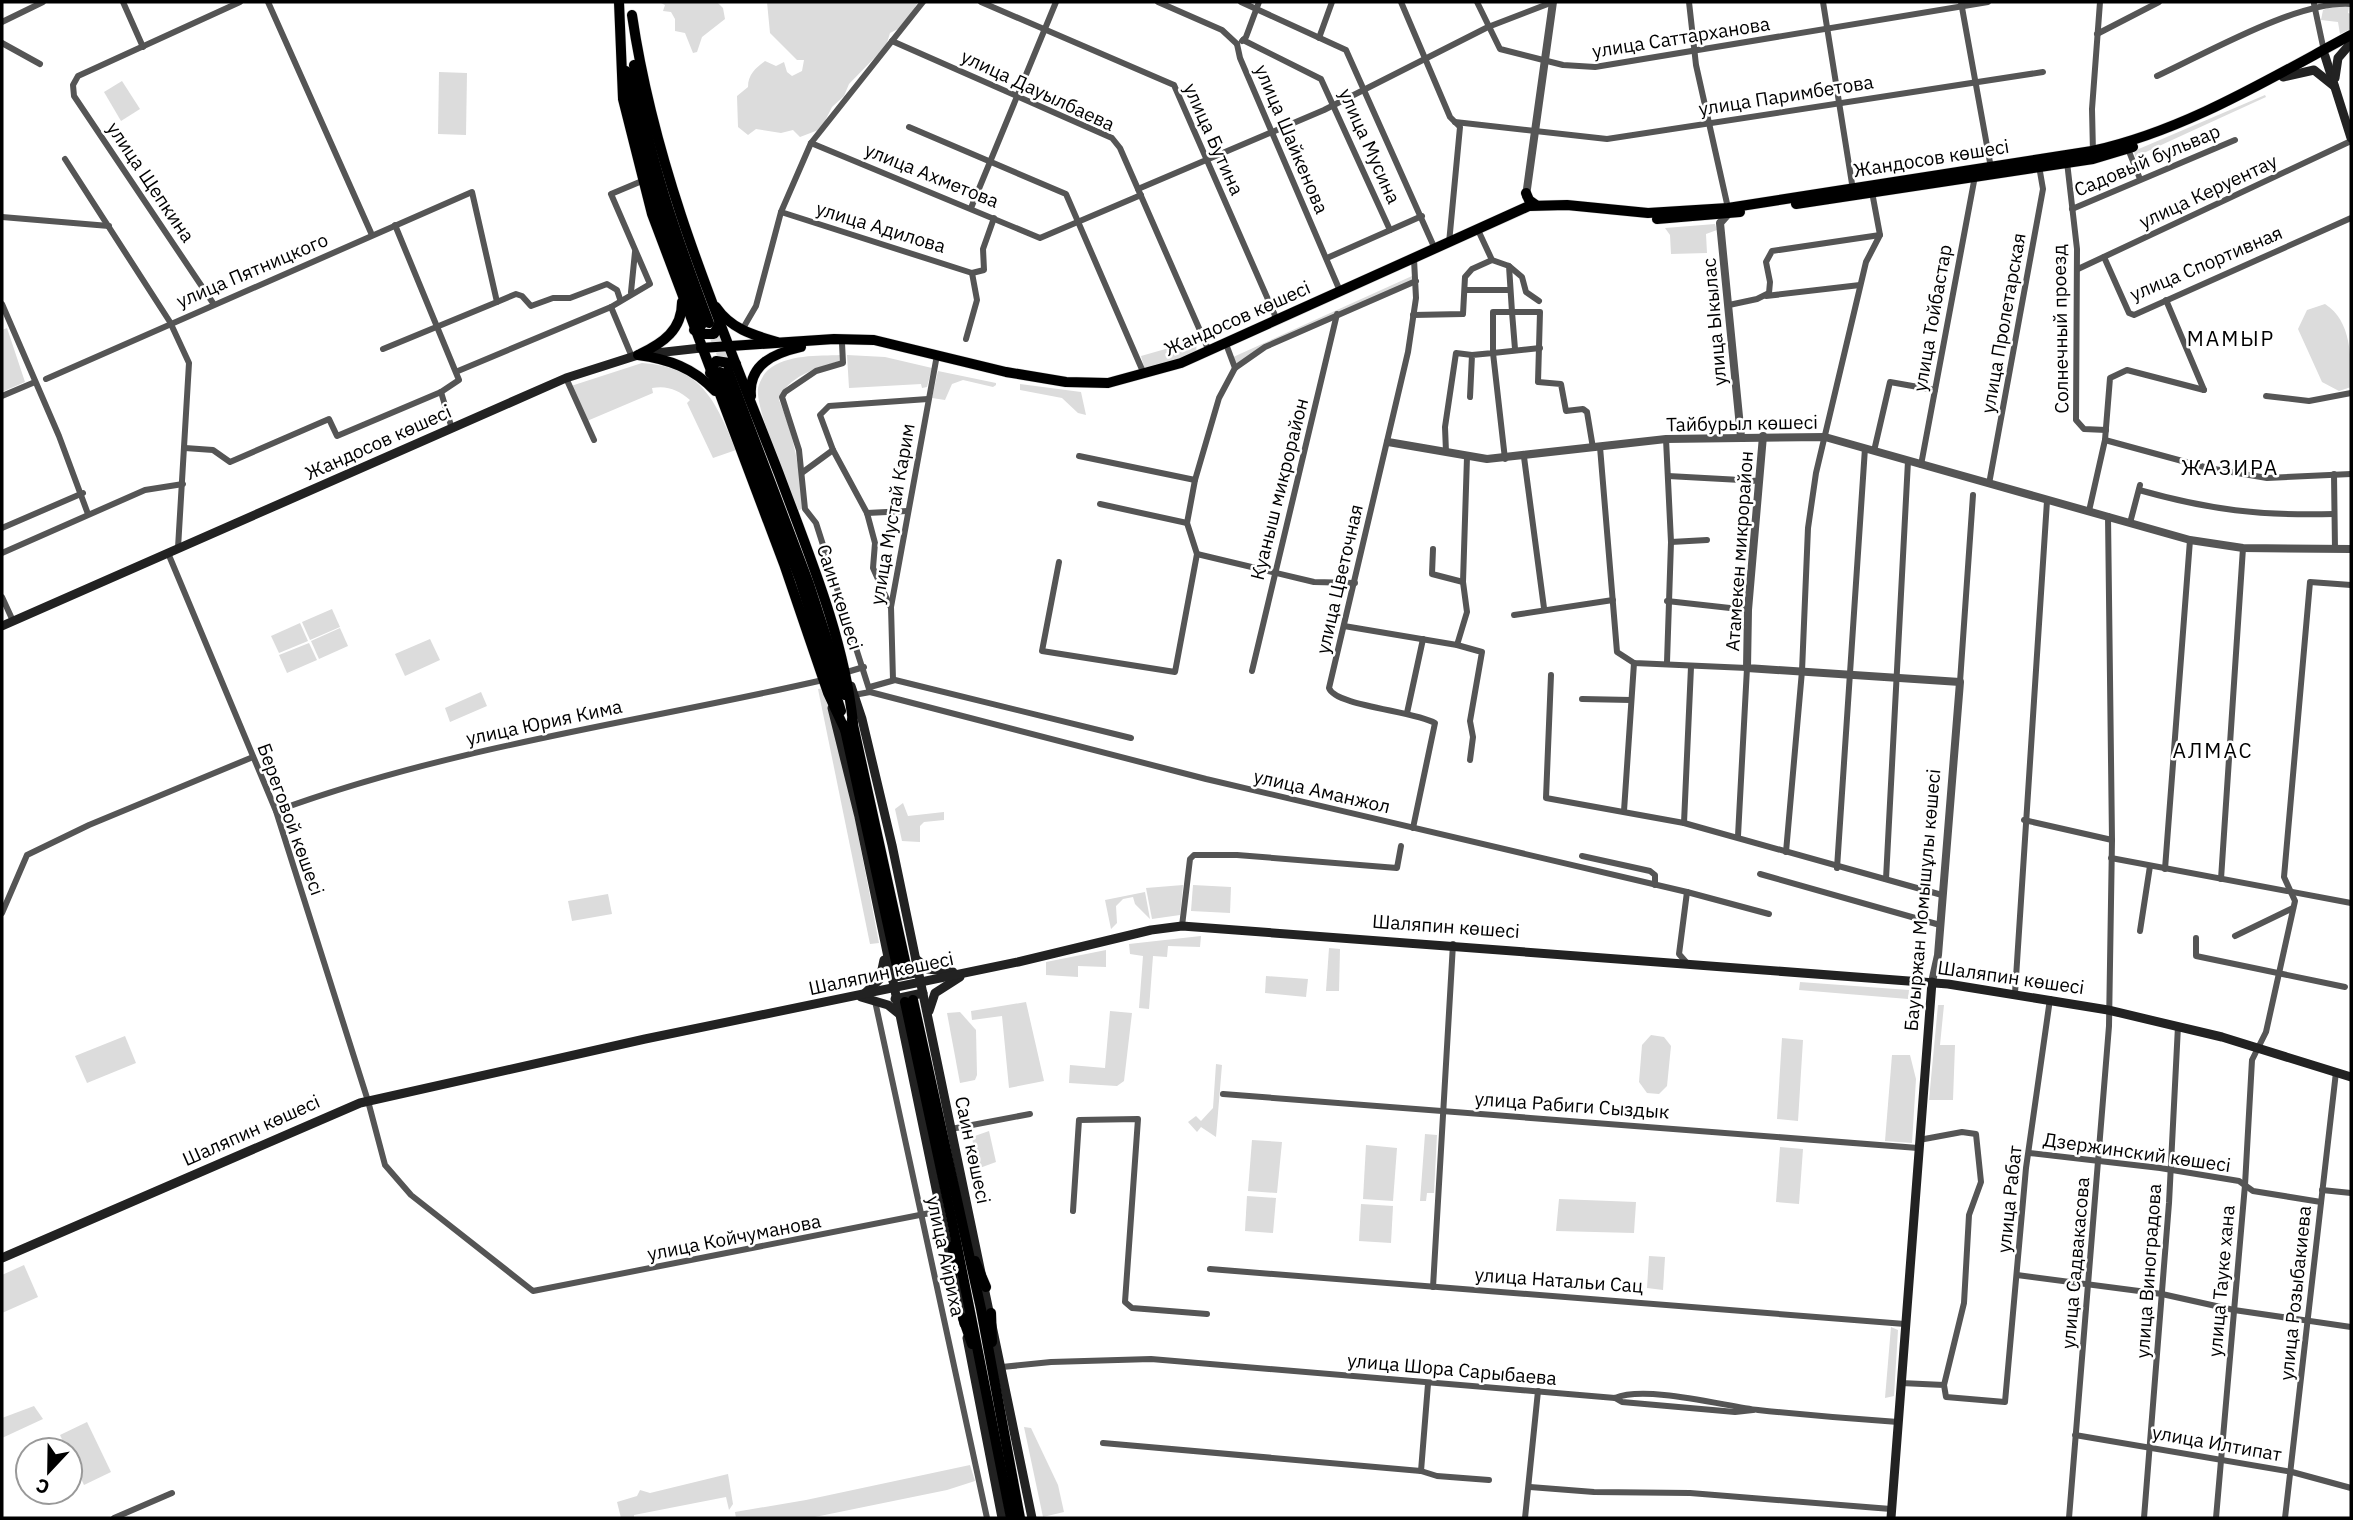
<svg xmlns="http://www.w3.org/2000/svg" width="2353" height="1520" font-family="'IBM Plex Sans',sans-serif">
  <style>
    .green { fill: #dcdcdc }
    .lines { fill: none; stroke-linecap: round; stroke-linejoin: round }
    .primary-tunnel { stroke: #d9d9d9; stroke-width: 10; stroke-dasharray: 10 5; stroke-linecap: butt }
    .primary-casing { stroke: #dbdbdb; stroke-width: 11 }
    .minor { stroke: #555; stroke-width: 6 }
    .tertiary { stroke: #555; stroke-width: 8 }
    .secondary { stroke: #222; stroke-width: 9 }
    .primary { stroke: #000; stroke-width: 10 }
    .labels { text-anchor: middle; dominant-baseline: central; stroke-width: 5; stroke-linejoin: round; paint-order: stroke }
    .street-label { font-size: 19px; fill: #000; stroke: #fff }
    .neighbourhood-label { font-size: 21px; letter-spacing: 2px; fill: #000; stroke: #fff }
  </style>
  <rect width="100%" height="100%" fill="#fff"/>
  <g class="green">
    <path d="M659 2H717L723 8 725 19 702 37 697 52 693 53 685 33 675 31V19L671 12 663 11 665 5Z"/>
    <path d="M767 2H918L904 26 890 33 886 46 849 84 844 96 832 107 821 129 800 137 793 130 781 133 756 129 748 135 738 127 737 96 748 87C748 74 756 68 765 61L776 66 784 62 787 72 792 76 802 71 804 60H797L770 33Z"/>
    <path d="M2335 5 2349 7 2348 13 2351 14V29L2340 34 2338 22 2321 20 2323 10Z"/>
    <path d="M439 72 467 73 466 135 438 134Z"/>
    <path d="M122 81 140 109 121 121 104 92Z"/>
    <path d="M2265 95 2266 97 2135 157 2134 151Z"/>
    <path d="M1715 224 1717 230 1706 234 1707 253 1671 254 1670 235 1665 228Z"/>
    <path d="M1412 276 1416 281 1265 347 1235 368 1231 358Z"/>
    <path d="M2325 304C2352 321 2351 358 2351 387L2339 391 2322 382 2298 329 2307 310Z"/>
    <path d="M7 328 25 382 2 392V330Z"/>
    <path d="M1197 340 1196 353 1145 370 1141 356Z"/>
    <path d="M841 355 840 361C818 367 786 377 779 400 794 435 800 470 803 508L798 511C789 486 755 410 758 388 759 383 764 373 768 370 787 354 818 356 841 355Z"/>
    <path d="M847 355 885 357 932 368 927 387 922 388 921 384 849 388Z"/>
    <path d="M642 363C702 367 715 400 736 450L713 458 687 403 690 400C679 390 667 385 652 388L653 393 587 421 571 386Z"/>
    <path d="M938 371 996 383V385L993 387 963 380 952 384 945 400 932 398Z"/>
    <path d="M1020 384 1081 392 1086 415 1078 413 1062 398 1020 390Z"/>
    <path d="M332 609 340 627 310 640 302 622Z"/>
    <path d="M300 623 308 641 279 653 271 636Z"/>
    <path d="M340 628 348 646 319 659 311 641Z"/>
    <path d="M430 639 440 660 405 676 395 654Z"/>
    <path d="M309 643 317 660 287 673 279 655Z"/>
    <path d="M825 688 851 798 879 943 870 944 818 689Z"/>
    <path d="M481 692 487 706 450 722 445 708Z"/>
    <path d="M903 803 908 816 944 812V820L924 822 920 826V842L902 841 895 809Z"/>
    <path d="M1183 885 1180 915 1152 919 1146 888Z"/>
    <path d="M1193 885 1231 887 1230 913 1191 911Z"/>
    <path d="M1145 892 1150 919 1135 904 1133 897 1123 899 1116 906 1117 923 1111 929 1105 900Z"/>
    <path d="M608 894 612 914 572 921 568 901Z"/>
    <path d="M1201 936 1200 947 1168 946 1167 957 1153 956 1149 1009 1139 1008 1143 956 1130 954 1129 944Z"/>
    <path d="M1329 948 1340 949 1339 991H1326Z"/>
    <path d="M1106 950V967L1078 966V977L1046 975V962Z"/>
    <path d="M1266 976 1308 979 1306 997 1265 993Z"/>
    <path d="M1800 982 1909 990 1908 999 1799 990Z"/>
    <path d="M1026 1002 1044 1081 1009 1088 1002 1016 972 1020 971 1011Z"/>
    <path d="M1938 1005H1944L1940 1045H1955L1953 1100H1929Z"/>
    <path d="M1110 1011 1132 1013 1124 1081 1117 1086 1069 1083 1070 1065 1105 1068Z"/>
    <path d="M960 1012 976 1030 977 1075 975 1080 960 1083 947 1013Z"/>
    <path d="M1651 1035 1664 1037 1671 1046 1667 1086 1659 1094 1647 1093 1639 1082 1642 1045Z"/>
    <path d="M125 1036 136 1063 87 1083 75 1056Z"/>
    <path d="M1782 1038 1803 1040 1798 1121 1777 1119Z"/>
    <path d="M1892 1055H1910L1916 1079 1912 1143 1885 1141Z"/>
    <path d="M1216 1064 1222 1065 1216 1137 1201 1127 1197 1132 1188 1122 1196 1116 1201 1121 1213 1108Z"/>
    <path d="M989 1131 996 1162 977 1169 972 1137Z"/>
    <path d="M1425 1134 1437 1135 1434 1193H1427L1426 1201H1420Z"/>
    <path d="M1252 1140 1282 1142 1277 1193 1248 1191Z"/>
    <path d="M1366 1145 1397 1148 1393 1201 1363 1199Z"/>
    <path d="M1780 1147 1803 1149 1799 1204 1776 1202Z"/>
    <path d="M1247 1196 1276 1198 1273 1233 1245 1231Z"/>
    <path d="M1559 1199 1636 1202 1634 1233 1556 1231Z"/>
    <path d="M1361 1204 1393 1206 1391 1243 1359 1241Z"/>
    <path d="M1649 1256 1665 1257 1663 1290 1647 1288Z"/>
    <path d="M24 1265 38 1297 2 1313V1275Z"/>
    <path d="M1891 1327 1898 1330 1894 1396 1885 1398Z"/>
    <path d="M34 1406 43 1419 2 1438V1418Z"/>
    <path d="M87 1422 111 1472 84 1485 60 1435Z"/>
    <path d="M1024 1427 1031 1428 1058 1485 1064 1512 1043 1517Z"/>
    <path d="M970 1465 975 1481 947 1490 810 1518H736L735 1512 806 1500Z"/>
    <path d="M728 1474 733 1504 729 1510 726 1497 634 1515V1518H621L617 1502 637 1496 640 1490 650 1493Z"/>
  </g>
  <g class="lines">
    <path class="primary-tunnel" d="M709 323 728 369"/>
    <defs>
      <g id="primary">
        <path d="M619 2 623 99 652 214 784 564 828 693 846 732"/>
        <path d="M632 15C656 178 720 322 779 474 809 555 844 637 853 723"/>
        <path d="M634 65C647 155 677 238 709 323"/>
        <path d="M626 71C640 160 670 242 701 326"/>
        <path d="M1526 193 1529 200 1536 205"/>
        <path d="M1796 204 2093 159 2133 147"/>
        <path d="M1657 219 1740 212"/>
        <path d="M716 307C731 329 753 335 777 342"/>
        <path d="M694 330 702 334H714L719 324"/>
        <path d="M701 348 834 339 874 340 1006 372 1066 382 1108 383 1181 363 1529 206 1567 205 1648 213 1728 208 2092 151C2184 131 2269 79 2351 35"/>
        <path d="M640 354C663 343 682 330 682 302"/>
        <path d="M638 355C668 359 694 368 715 391"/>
        <path d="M728 370 809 584 845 695"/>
        <path d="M720 372 800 580 841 711"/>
        <path d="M710 373 716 361 736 364"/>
        <path d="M751 396C748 364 775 353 801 347"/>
        <path d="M852 720 907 970"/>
        <path d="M844 725 898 971"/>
        <path d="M913 1000 981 1309 1020 1518"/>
        <path d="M905 1002 952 1221 1011 1518"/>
        <path d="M953 1246V1273"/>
        <path d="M975 1261 986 1287"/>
        <path d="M991 1313 992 1342"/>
        <path d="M963 1318 972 1344"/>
      </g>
    </defs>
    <use href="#primary" class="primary-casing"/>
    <g class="minor">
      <path d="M123 2 143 47"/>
      <path d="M268 2 372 235"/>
      <path d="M981 2 1174 85 1277 320"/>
      <path d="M1158 2 1222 30 1237 44"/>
      <path d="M1241 2 1346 50 1435 249"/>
      <path d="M1401 2 1450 117 1460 127 1449 243"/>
      <path d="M1477 2 1500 49 1563 65 1595 67 1988 2"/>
      <path d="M1689 2 1696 65 1728 208"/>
      <path d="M1823 2 1853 190"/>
      <path d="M1961 2 1991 168"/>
      <path d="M2314 4 2324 51"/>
      <path d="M2 22 43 2"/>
      <path d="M2097 34 2159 2"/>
      <path d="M1319 38 1332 2"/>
      <path d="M1243 40 1321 79 1390 230"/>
      <path d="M892 41 1112 138 1120 148 1209 351"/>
      <path d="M1242 41 1246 37 1259 2"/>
      <path d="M2 43 40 64"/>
      <path d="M1237 44 1240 58 1340 291"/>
      <path d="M2157 76C2207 53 2299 0 2351 4"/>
      <path d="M1455 122 1607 139 2043 72"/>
      <path d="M909 127 1066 194 1144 374"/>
      <path d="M811 143 1040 238 1141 195"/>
      <path d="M2128 149 2140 179"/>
      <path d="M2093 153 2092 109 2100 2"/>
      <path d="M65 159 170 322 189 363 178 548"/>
      <path d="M2067 162 2077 249 2076 420 2084 429 2106 430"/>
      <path d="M1138 189 1324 110 1488 27 1553 2"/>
      <path d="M971 208 1056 2"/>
      <path d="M2072 209 2235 140"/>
      <path d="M781 212 972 273 984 270 983 249 994 218"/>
      <path d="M2 217 109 226"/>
      <path d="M1478 230 1492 260 1509 266 1512 312H1540L1538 382 1561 384 1566 411 1583 409 1587 412 1593 448"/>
      <path d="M2104 257 2129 313 2134 315 2351 218"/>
      <path d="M1327 258 1422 216"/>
      <path d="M1509 266 1522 277 1526 292 1539 301"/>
      <path d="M2078 269 2351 141"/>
      <path d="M1466 290H1509"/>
      <path d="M631 292 635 252"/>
      <path d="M1766 296 1860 285"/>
      <path d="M2166 300 2204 390"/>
      <path d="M497 302 516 294 522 296 531 306 553 298H570L607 284 617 290 620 299"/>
      <path d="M213 303 74 96 73 85 78 76 240 2"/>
      <path d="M2 304 59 436 88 514"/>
      <path d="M1729 305 1757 299 1769 293 1770 282 1766 262 1772 251 1880 235"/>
      <path d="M611 307 650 284 611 194 642 181"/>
      <path d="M1413 315 1463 314 1465 277 1472 269 1492 260"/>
      <path d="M742 330 756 306 781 212 811 143 923 2"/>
      <path d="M966 339 977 300 972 273"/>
      <path d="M842 343 843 363 816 371 785 392 782 397 799 450 805 509 816 523 870 692"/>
      <path d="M1226 344 1235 368"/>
      <path d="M458 371 611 307 632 357"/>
      <path d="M566 378 594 440"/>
      <path d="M46 379 472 192 497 302 383 349"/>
      <path d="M441 392 452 429"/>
      <path d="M2 396 35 382"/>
      <path d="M2266 396 2309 401 2351 393"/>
      <path d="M1470 397 1472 355 1493 353V312H1512L1515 349"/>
      <path d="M1666 439 1671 542 1667 662"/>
      <path d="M2105 440 2208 468 2267 478 2351 474"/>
      <path d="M1600 447 1617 652 1634 663 1747 668 1738 836"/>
      <path d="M185 448 213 450 230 462 329 419 337 436 441 392 459 380 395 225"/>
      <path d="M1874 451 1890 382 1935 390"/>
      <path d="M1446 452 1445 427 1456 353 1472 355"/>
      <path d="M1079 456 1195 480"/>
      <path d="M1524 457 1544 608"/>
      <path d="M1505 459 1493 353 1540 348"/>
      <path d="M1921 465 1975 176"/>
      <path d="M803 472 833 450"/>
      <path d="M2334 474 2335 549"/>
      <path d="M1668 476 1759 481"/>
      <path d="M1989 484 2043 189 2039 166"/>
      <path d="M2139 490C2210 510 2260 516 2334 514"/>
      <path d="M1100 504 1187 523"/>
      <path d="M2089 511 2105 440 2110 378 2127 370 2204 390"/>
      <path d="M867 513 907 511"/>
      <path d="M2130 523 2140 485"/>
      <path d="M2 528 83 493"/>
      <path d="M1671 542 1707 540"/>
      <path d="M1433 549 1432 574 1463 582"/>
      <path d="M2 553 145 490 183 484"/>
      <path d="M168 553 276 811 368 1101 385 1165 411 1195 533 1291 940 1211"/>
      <path d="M1197 554 1314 582 1355 583"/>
      <path d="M1059 562 1042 651 1175 672 1197 554 1187 523 1195 480 1219 398 1235 368 1265 347 1416 281"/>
      <path d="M2 597 13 621"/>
      <path d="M1667 601 1748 610"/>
      <path d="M890 606 873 568 875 543 867 513 833 450 820 415 829 406 928 399"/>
      <path d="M1514 615 1613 600"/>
      <path d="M1344 626 1457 645 1482 652 1470 721 1473 737 1470 760"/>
      <path d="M1457 645 1467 612 1463 582 1467 457"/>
      <path d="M1252 671 1337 314"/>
      <path d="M847 672 864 667"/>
      <path d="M1551 675 1546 798 1684 823 1942 895"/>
      <path d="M893 680 891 607 937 355"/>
      <path d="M1960 682 1973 495"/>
      <path d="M870 687 895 680 1131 738"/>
      <path d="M854 695 870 692 1206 779 1687 892 1769 914"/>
      <path d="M1582 699 1631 700"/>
      <path d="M1407 713 1423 639"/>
      <path d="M276 811C453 746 640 722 823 680"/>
      <path d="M1624 811 1634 663"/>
      <path d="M2024 820 2112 840"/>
      <path d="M1684 823 1691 667"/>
      <path d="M1413 828 1435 723C1415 711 1335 706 1329 688L1408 352 1416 298 1414 259"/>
      <path d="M1786 852 1802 671 1808 528 1816 473 1866 262 1880 235 1872 192"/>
      <path d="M1582 856 1650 871 1655 875V885"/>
      <path d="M2111 858 2351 903"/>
      <path d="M1837 868 1865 448"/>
      <path d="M2165 869 2190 540"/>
      <path d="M1760 874 1940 925"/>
      <path d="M1886 879 1908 461"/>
      <path d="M2221 879 2243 548"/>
      <path d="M2 913 27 855 89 825 253 757"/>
      <path d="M1182 926 1190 859 1194 855H1237L1397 868 1401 846"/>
      <path d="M2140 931 2150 866"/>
      <path d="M2235 936 2293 908"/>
      <path d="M2196 938V956L2345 987"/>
      <path d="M1686 962 1679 954 1687 892"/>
      <path d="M2015 993 2047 501"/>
      <path d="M875 1001 987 1518"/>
      <path d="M1223 1094 1918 1148"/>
      <path d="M951 1129 1030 1114"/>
      <path d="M1919 1140 1962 1132 1976 1134 1981 1182 1969 1215 1964 1303 1944 1385"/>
      <path d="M2029 1153 2160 1168 2239 1181 2253 1191 2321 1202"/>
      <path d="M2322 1190 2351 1193"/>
      <path d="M1073 1211 1079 1120 1138 1119 1125 1302 1132 1308 1207 1314"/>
      <path d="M1210 1269 1905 1324"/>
      <path d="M2017 1275 2162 1294 2234 1310 2351 1327"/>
      <path d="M1433 1287 1453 944"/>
      <path d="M1002 1367 1051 1362 1151 1359 1615 1398C1646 1385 1724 1406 1758 1410 1805 1415 1852 1419 1898 1422"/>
      <path d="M1901 1383 1944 1385 1946 1397 2005 1402 2026 1168 2050 999"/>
      <path d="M1615 1398 1622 1402 1735 1412 1753 1410"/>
      <path d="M2075 1435 2292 1472 2351 1488"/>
      <path d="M1103 1443 1421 1471 1437 1476 1489 1480"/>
      <path d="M1421 1471 1428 1384"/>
      <path d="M1530 1487 1594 1492 1690 1493 1891 1509"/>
      <path d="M114 1518 172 1493"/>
      <path d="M1525 1518 1538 1391"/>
      <path d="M2069 1518 2109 1026 2112 840 2108 516"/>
      <path d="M2144 1518 2169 1203 2178 1026"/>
      <path d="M2216 1518 2245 1185 2252 1060 2266 1032 2295 901 2284 877 2310 582 2351 585"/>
      <path d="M2285 1518 2336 1072"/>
    </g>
    <g class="tertiary">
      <path d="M1526 196 1553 2"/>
      <path d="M1728 209V214L1720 223 1741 437"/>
      <path d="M1763 436 1748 610 1747 668 1960 682 1938 955 1932 982"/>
      <path d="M1388 442 1487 459 1666 439 1825 437 2190 540 2243 548 2351 549"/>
    </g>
    <g class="secondary">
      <path d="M2325 56 2351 138"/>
      <path d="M2283 77 2314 70 2334 86"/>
      <path d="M2335 78 2338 58 2351 43"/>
      <path d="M2 626 566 378 638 355 701 348"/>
      <path d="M851 686 862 719 892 845 1032 1518"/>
      <path d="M832 708 859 817 964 1324"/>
      <path d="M916 959 928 969 953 972"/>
      <path d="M891 974 895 977 915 973 918 970"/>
      <path d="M864 994 880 979 884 960"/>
      <path d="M861 997 888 1005 898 1013"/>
      <path d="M895 999 923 993"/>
      <path d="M929 1011 935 993 960 977"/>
      <path d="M2 1258 360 1103 645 1039 1018 962 1151 930 1182 926 1948 984 2108 1010 2222 1037 2351 1077"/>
      <path d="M967 1338 1002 1518"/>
      <path d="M1891 1518 1932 982"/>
    </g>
    <use href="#primary" class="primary"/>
  </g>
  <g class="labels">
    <g class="street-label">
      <text transform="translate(1681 37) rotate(-9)">улица Саттарханова</text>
      <text transform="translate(1038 90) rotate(25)">улица Дауылбаева</text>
      <text transform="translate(1786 95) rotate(-9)">улица Паримбетова</text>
      <text transform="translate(1214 139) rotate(66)">улица Бутина</text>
      <text transform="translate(1292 139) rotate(67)">улица Шайкенова</text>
      <text transform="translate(1370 146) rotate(66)">улица Мусина</text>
      <text transform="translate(1931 158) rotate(-9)">Жандосов көшесі</text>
      <text transform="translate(2147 160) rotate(-23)">Садовый бульвар</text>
      <text transform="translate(932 175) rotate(22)">улица Ахметова</text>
      <text transform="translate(151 182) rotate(56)">улица Щепкина</text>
      <text transform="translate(2208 191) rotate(-25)">улица Керуентау</text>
      <text transform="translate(881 227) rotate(17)">улица Адилова</text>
      <text transform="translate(2206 263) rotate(-23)">улица Спортивная</text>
      <text transform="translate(252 270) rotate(-23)">улица Пятницкого</text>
      <text transform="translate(1237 318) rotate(-24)">Жандосов көшесі</text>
      <text transform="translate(1932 318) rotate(-80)">улица Тойбастар</text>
      <text transform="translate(1714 322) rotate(-95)">улица Ыкылас</text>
      <text transform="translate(2003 323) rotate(-80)">улица Пролетарская</text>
      <text transform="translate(2060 329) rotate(-91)">Солнечный проезд</text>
      <text transform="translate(1742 423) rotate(-1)">Тайбурыл көшесі</text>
      <text transform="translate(378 442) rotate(-24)">Жандосов көшесі</text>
      <text transform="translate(1279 489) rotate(-76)">Куаныш микрорайон</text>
      <text transform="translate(892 514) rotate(-80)">улица Мустай Карим</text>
      <text transform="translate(1739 551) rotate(-86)">Атамекен микрорайон</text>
      <text transform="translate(1339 579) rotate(-77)">улица Цветочная</text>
      <text transform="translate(840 597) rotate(72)">Саин көшесі</text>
      <text transform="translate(544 722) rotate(-12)">улица Юрия Кима</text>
      <text transform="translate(1322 791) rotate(13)">улица Аманжол</text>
      <text transform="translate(291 819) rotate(70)">Береговой көшесі</text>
      <text transform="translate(1922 900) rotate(-85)">Бауыржан Момышұлы көшесі</text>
      <text transform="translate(1446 926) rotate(4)">Шаляпин көшесі</text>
      <text transform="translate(881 973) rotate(-12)">Шаляпин көшесі</text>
      <text transform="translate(2011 977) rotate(8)">Шаляпин көшесі</text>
      <text transform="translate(1572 1105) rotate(4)">улица Рабиги Сыздык</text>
      <text transform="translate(251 1130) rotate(-24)">Шаляпин көшесі</text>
      <text transform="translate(973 1150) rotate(78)">Саин көшесі</text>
      <text transform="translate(2137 1152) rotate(8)">Дзержинский көшесі</text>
      <text transform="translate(2009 1199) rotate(-84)">улица Рабат</text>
      <text transform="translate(734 1237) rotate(-11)">улица Койчуманова</text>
      <text transform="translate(946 1256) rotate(78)">улица Айриха</text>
      <text transform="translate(2075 1263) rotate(-85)">улица Садвакасова</text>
      <text transform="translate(2148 1271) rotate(-86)">улица Виноградова</text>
      <text transform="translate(1559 1280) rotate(4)">улица Натальи Сац</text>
      <text transform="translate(2221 1281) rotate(-85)">улица Тауке хана</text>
      <text transform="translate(2295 1293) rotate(-84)">улица Розыбакиева</text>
      <text transform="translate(1452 1369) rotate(5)">улица Шора Сарыбаева</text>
      <text transform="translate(2217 1443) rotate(10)">улица Илтипат</text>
    </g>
    <g class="neighbourhood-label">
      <text x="2231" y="338">МАМЫР</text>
      <text x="2230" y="467">ЖАЗИРА</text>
      <text x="2213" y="750">АЛМАС</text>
    </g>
  </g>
  <rect width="2353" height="1520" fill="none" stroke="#000000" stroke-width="7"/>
  <g transform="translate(49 1471) rotate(202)"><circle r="33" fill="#ffffff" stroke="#999999" stroke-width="2"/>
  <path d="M0-5L12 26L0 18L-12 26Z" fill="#000000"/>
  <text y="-10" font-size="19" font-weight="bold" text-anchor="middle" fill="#000000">С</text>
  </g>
</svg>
